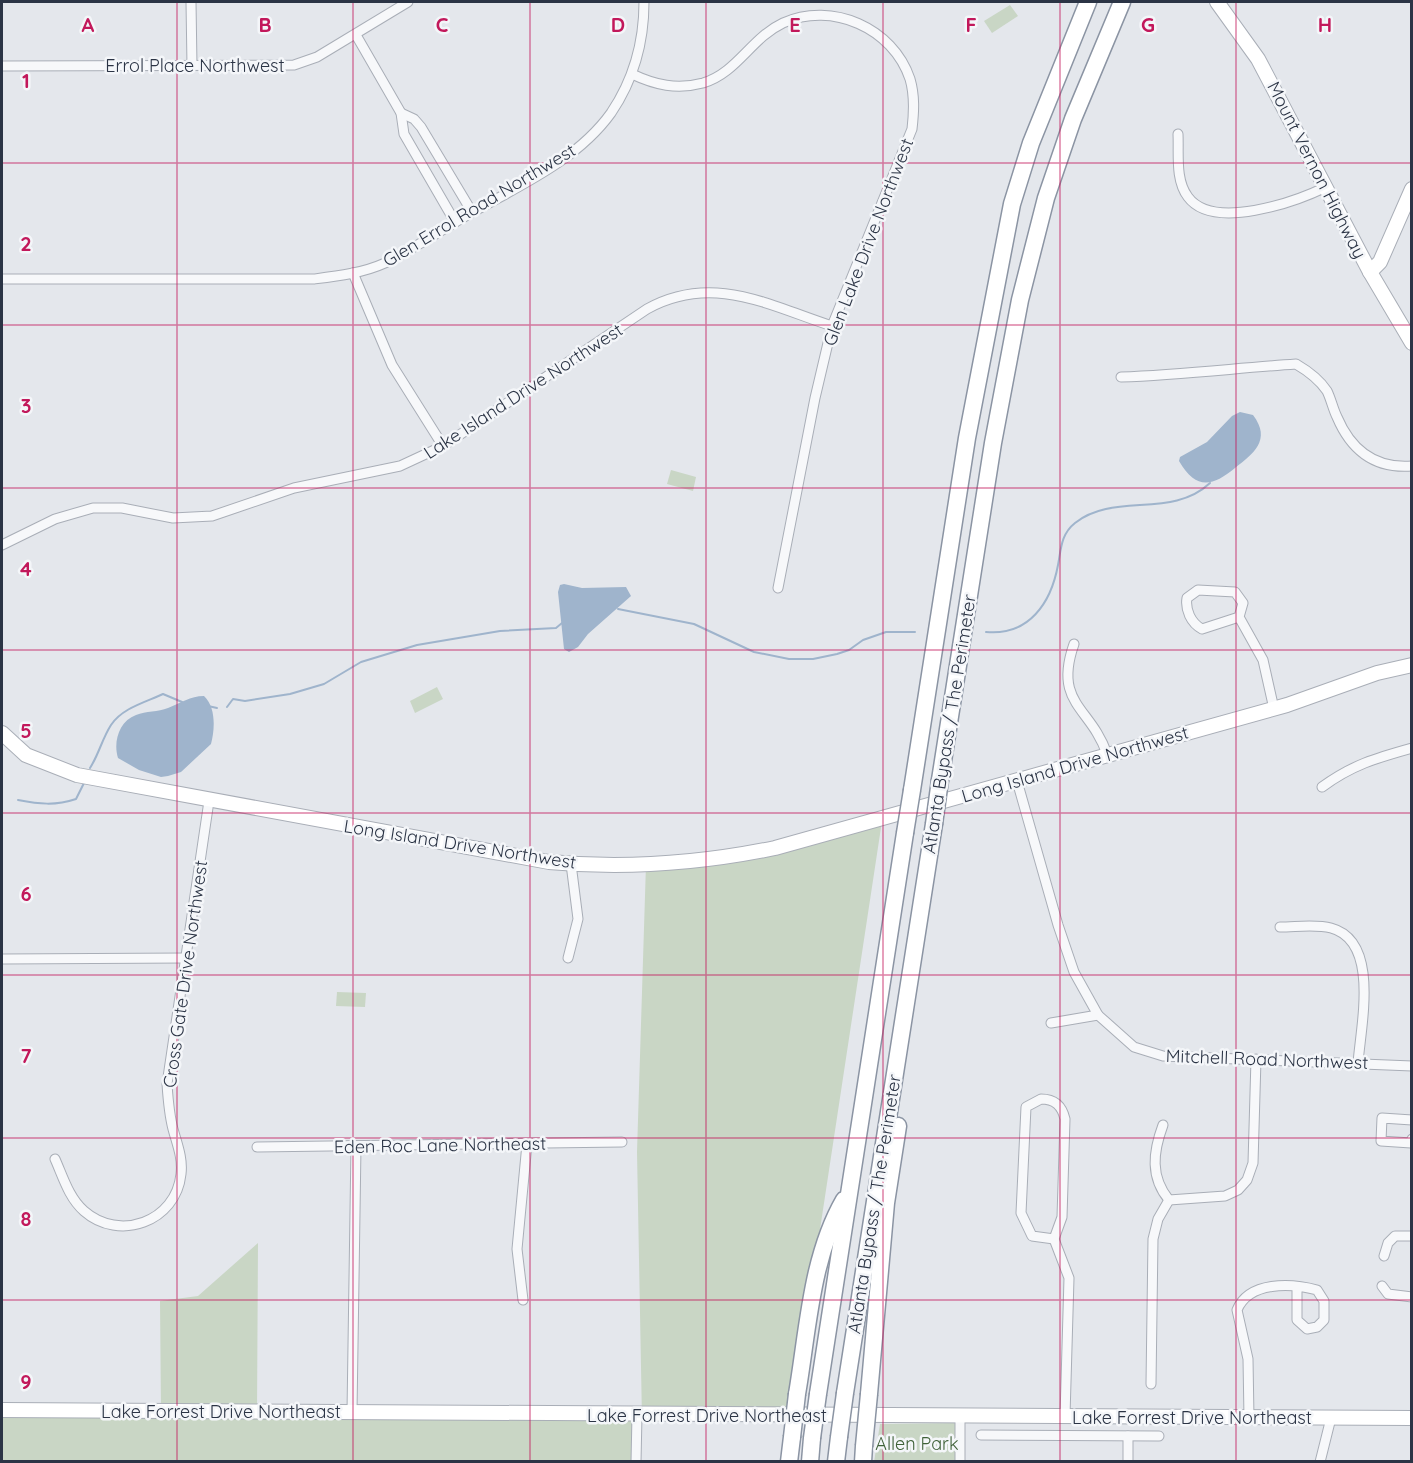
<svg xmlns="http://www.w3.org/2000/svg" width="1413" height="1463" font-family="Quicksand,sans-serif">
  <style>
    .green { fill: #c9d6c5 }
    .water { fill: #9fb4cc }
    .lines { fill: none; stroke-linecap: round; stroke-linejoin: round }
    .stream { stroke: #9fb4cc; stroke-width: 2 }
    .street-casing { stroke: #a9aeb7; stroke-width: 11 }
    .secondary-casing { stroke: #a9aeb7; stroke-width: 16 }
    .highway-casing { stroke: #8b94a3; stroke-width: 19 }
    .street { stroke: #f7f8fa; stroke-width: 9 }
    .secondary { stroke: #fff; stroke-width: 14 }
    .highway { stroke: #fff; stroke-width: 16 }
    .highway-bridge-casing { stroke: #8b94a3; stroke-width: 19; stroke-linecap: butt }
    .highway-bridge { stroke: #fff; stroke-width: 16 }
    .grid { fill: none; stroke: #c2185b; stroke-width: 1.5; stroke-opacity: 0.55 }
    .labels { text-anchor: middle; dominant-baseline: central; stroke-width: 5; stroke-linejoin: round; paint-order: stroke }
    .street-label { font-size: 18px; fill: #2b3445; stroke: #f4f6f9 }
    .park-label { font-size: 18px; fill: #3f6138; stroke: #f4f6f9 }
    .grid-label { font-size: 20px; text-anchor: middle; font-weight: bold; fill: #c2185b; stroke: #f4f6f9; stroke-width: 5; stroke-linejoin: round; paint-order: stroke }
  </style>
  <rect width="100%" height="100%" fill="#e4e7ec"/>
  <g class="green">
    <path d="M1010 5 1018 16 992 33 984 21Z"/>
    <path d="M671 470 696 477 693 491 667 484Z"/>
    <path d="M437 687 443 699 415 713 410 701Z"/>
    <path d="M882 821 792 1414 642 1420 640 1461 2 1462V1409L161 1412 160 1301 198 1296 258 1243 257 1413 642 1420 637 1152 646 864 759 859Z"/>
    <path d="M337 992 366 993 365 1007 336 1006Z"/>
    <path d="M957 1423 956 1461 874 1462 880 1424Z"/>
  </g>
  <g class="water">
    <path d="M1240 412 1253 415C1272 440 1253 454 1235 468 1212 487 1196 490 1179 461L1180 457 1207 442 1232 416Z"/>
    <path d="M564 584 582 588 626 587 631 596 588 634 578 647 569 652 564 649 558 592 560 585Z"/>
    <path d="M204 696C216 707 215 729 211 744L181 772 168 776 161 777 139 770 118 758C113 742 119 721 136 715 146 711 158 712 168 708 181 703 190 696 204 696Z"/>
  </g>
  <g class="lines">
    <g class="stream">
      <path d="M618 609 694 624 754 652 789 659H813L837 654 849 650 863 640 886 632H915"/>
      <path d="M986 632C1029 636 1051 603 1058 565 1061 549 1061 534 1075 523 1114 492 1172 519 1210 483"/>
      <path d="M208 706 217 708"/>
      <path d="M227 707 233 699 245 701 290 694 324 684 361 662 417 645 500 631 556 628 562 623"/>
      <path d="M90 768C99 754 102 739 111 725 122 708 146 702 163 694L182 702"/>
      <path d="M18 800C39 804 55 806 76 799L84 783"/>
    </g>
    <defs>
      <g id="street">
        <path d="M191 2 192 66"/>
        <path d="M356 35 401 113 404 134 455 222"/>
        <path d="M2 66 294 65 317 57 408 2"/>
        <path d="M632 74C655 85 677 90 703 83 737 73 751 38 783 23 832 1 893 28 910 79 915 96 914 112 912 129L832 326 815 398 778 588"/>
        <path d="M401 113 414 119 421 127 472 212"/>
        <path d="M1178 134C1179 154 1175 180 1188 197 1213 231 1295 202 1326 187"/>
        <path d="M353 273 392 365 443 446"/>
        <path d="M2 279H314C338 276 363 273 385 263 412 250 438 232 464 217 514 188 576 162 611 113 634 79 644 42 644 2"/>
        <path d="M1121 377C1180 375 1237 368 1296 364 1308 371 1319 379 1327 391 1331 399 1333 409 1337 417 1351 450 1375 469 1412 466"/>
        <path d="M2 545 55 519 93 508H122L173 518 212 516 294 488 400 466 443 446 647 309C712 273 768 305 832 326"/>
        <path d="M1239 617 1243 603 1235 592 1198 590 1187 598C1185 610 1191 623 1202 629L1239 617 1263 660 1274 709"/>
        <path d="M1074 644C1053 704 1091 707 1107 754"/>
        <path d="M1017 781 1058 925 1074 972 1098 1015 1134 1047 1163 1056 1412 1066"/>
        <path d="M1322 787C1352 765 1376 758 1412 748"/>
        <path d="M1280 927C1296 927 1316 924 1331 928 1380 941 1361 1024 1358 1063"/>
        <path d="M568 958 578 919 571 864"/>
        <path d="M2 959 186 958"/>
        <path d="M1051 1023 1098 1015"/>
        <path d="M1041 1099C1055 1099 1062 1106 1065 1119L1062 1217 1054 1239 1032 1236 1021 1213 1026 1107Z"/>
        <path d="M1412 1120 1382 1118 1381 1141 1411 1143 1412 1139"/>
        <path d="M1163 1125C1153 1152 1150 1177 1169 1200"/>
        <path d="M257 1147 622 1142"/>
        <path d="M55 1159C63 1177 69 1198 84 1211 119 1242 176 1222 181 1174 183 1158 177 1144 173 1129 169 1114 168 1099 167 1084L209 801"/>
        <path d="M1169 1200 1225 1196 1238 1190 1247 1180 1253 1163 1256 1059"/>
        <path d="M1054 1239 1069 1278 1065 1416"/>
        <path d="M1384 1256 1388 1243 1395 1236H1412"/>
        <path d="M1382 1286 1388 1294 1412 1297"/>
        <path d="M523 1300 517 1249 527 1144"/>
        <path d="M1151 1384 1153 1239 1158 1219 1169 1200"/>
        <path d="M352 1412 356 1146"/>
        <path d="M1249 1418 1248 1359 1237 1310C1249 1281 1291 1283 1317 1290L1324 1301V1320L1317 1327 1307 1329 1297 1320V1288"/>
        <path d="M981 1435 1159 1436"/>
        <path d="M1128 1436V1462"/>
        <path d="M636 1462 637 1415"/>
        <path d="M960 1462V1416"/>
        <path d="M1320 1462 1331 1418"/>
      </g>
      <g id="secondary">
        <path d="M1217 2 1258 59 1370 272 1412 343"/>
        <path d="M1370 272 1380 262 1412 189"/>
        <path d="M2 733 26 755 77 775 549 862C624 869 702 863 775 848L1287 705 1377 673 1412 665"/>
        <path d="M2 1410 1412 1418"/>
      </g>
      <g id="highway">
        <path d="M940 780 993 443 1020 300 1046 198 1073 119 1122 2"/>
        <path d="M912 790 967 438 1012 204 1031 143 1088 2"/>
        <path d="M845 1393 934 824"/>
        <path d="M797 1394C808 1330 811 1257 844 1200"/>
        <path d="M818 1394 905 833"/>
        <path d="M869 1394 886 1203 898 1126"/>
        <path d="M789 1462 792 1437"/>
        <path d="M810 1462 812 1438"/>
        <path d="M836 1462 839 1437"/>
        <path d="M863 1462 864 1446"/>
      </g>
    </defs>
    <use href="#street" class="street-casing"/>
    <use href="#secondary" class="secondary-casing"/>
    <use href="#highway" class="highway-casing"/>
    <use href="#street" class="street"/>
    <use href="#secondary" class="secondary"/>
    <use href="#highway" class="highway"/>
    <defs>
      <g id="highway-bridge">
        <path d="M934 824 940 780"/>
        <path d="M905 833 912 790"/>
        <path d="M792 1437 797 1394"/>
        <path d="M839 1437 845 1393"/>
        <path d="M812 1438 818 1394"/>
        <path d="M864 1446 869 1394"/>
      </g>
    </defs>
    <use href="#highway-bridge" class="highway-bridge-casing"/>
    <use href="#highway-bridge" class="highway-bridge"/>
  </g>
  <path class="grid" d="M177 2V1462M353 2V1462M530 2V1462M706 2V1462M883 2V1462M1060 2V1462M1236 2V1462M2 163H1412M2 325H1412M2 488H1412M2 650H1412M2 813H1412M2 975H1412M2 1138H1412M2 1300H1412"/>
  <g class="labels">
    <g class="street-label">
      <text x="195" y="65">Errol Place Northwest</text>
      <text transform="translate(1317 170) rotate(63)">Mount Vernon Highway</text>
      <text transform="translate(479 205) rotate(-31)">Glen Errol Road Northwest</text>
      <text transform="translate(868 242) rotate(-69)">Glen Lake Drive Northwest</text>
      <text transform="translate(523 391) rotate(-33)">Lake Island Drive Northwest</text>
      <text transform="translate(949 724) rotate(-81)">Atlanta Bypass / The Perimeter</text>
      <text transform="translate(1075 764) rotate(-16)">Long Island Drive Northwest</text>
      <text transform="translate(460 844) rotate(9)">Long Island Drive Northwest</text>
      <text transform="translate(185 974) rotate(-82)">Cross Gate Drive Northwest</text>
      <text transform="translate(1267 1059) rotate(2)">Mitchell Road Northwest</text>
      <text transform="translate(440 1145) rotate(-1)">Eden Roc Lane Northeast</text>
      <text transform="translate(874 1204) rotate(-81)">Atlanta Bypass / The Perimeter</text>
      <text x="221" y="1411">Lake Forrest Drive Northeast</text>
      <text x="707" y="1415">Lake Forrest Drive Northeast</text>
      <text x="1192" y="1417">Lake Forrest Drive Northeast</text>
    </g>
    <g class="park-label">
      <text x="917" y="1443">Allen Park</text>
    </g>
  </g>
  <g class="grid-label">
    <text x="88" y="32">A</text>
    <text x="265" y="32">B</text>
    <text x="442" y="32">C</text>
    <text x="618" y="32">D</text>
    <text x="795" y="32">E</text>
    <text x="971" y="32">F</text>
    <text x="1148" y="32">G</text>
    <text x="1325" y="32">H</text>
    <text x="26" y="88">1</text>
    <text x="26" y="251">2</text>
    <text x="26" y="413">3</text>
    <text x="26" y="576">4</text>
    <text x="26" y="738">5</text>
    <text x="26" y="901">6</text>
    <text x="26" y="1063">7</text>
    <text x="26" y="1226">8</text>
    <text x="26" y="1389">9</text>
  </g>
  <rect width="1413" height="1463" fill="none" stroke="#2b3445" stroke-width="6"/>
</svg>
